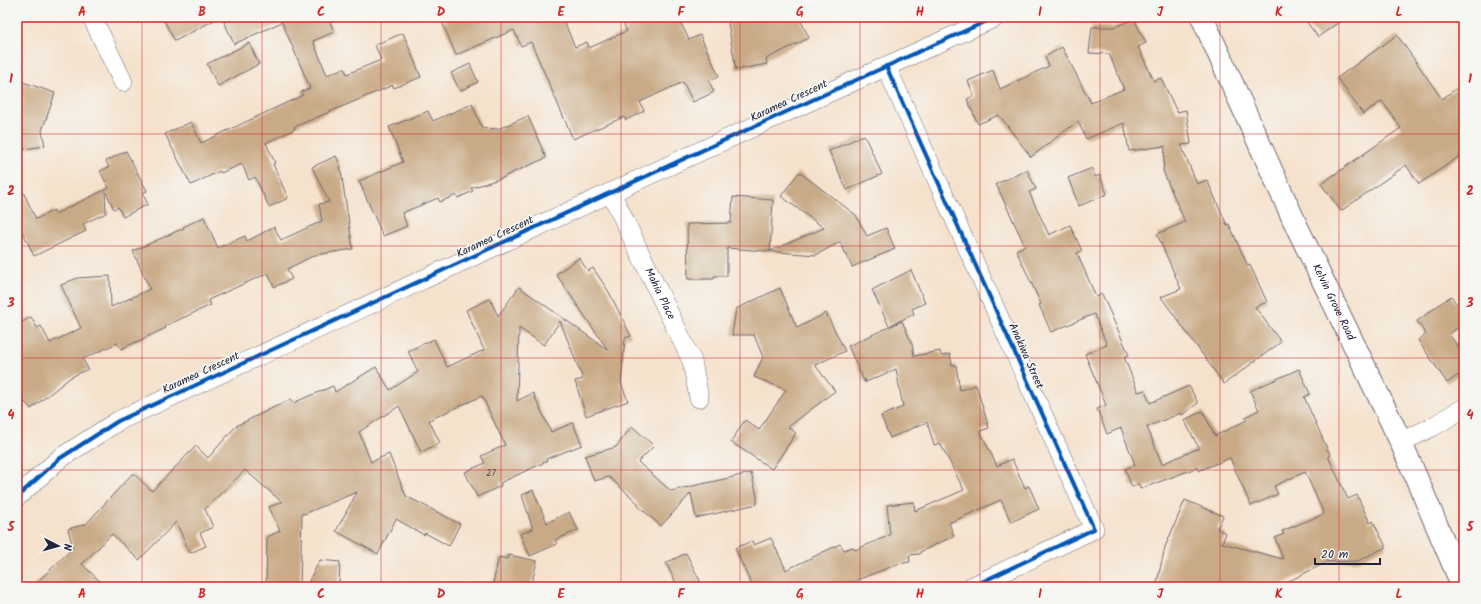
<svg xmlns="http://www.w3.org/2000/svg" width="1481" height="604" font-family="Kalam,sans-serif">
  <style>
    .building { fill: #c9aa86 }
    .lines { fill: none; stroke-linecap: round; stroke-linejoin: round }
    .minor-casing { stroke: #6c656e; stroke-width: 20 }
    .secondary-casing { stroke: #6c656e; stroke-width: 24 }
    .minor { stroke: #fff; stroke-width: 19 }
    .secondary { stroke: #fff; stroke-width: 22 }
    .cycleway-casing { stroke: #f6f6f2; stroke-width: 6 }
    .cycleway { stroke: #0057b8; stroke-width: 4 }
    .grid { fill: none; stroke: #d62828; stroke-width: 1; stroke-opacity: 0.55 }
    .labels { text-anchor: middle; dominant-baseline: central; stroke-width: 3.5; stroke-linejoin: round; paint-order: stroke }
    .number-label { font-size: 9px; fill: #4c444e }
    .street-label { font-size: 11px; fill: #22223b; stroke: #f6f6f2 }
    .neatline { fill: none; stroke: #d62828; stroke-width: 1.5 }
    .grid-label { font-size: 13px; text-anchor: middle; font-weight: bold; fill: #d62828 }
  </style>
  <rect width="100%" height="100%" fill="#f6f6f2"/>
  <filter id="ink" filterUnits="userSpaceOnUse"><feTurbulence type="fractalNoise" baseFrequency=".025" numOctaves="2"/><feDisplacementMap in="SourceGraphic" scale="8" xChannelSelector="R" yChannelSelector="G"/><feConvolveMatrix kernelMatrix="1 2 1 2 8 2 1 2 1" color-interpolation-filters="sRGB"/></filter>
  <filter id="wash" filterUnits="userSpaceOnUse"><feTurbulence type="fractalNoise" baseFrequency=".012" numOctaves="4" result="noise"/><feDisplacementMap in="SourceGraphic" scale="16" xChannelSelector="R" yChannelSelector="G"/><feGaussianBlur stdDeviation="0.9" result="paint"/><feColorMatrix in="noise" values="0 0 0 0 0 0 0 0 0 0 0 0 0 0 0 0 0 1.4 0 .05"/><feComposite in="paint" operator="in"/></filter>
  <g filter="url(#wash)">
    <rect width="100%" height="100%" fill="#f5e2cd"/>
    <g id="blocks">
      <g class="building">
        <path d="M162 17H220L175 41Z"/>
        <path d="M222 17H328L334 32 313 41 327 75 344 68 347 74 381 60 375 45 403 33 421 77 394 88 393 85 294 127 295 129 266 143 275 163 273 164 288 198 269 207 255 177 249 180 242 164 221 173 220 171 191 185 165 134 191 122 201 143 303 95 301 92 310 88 282 22 234 44Z"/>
        <path d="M452 17H562L575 47 587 42 589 48 627 31 620 17H678L689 40 700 35 719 76 709 81 714 92 693 102 683 82 640 102 644 111 626 120 624 117 573 139 531 42 521 46 514 30 456 55 442 22Z"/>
        <path d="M727 17H799L809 38 766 59 767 64 736 70Z"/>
        <path d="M1303 17H1346L1318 37Z"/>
        <path d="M1134 19 1146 43 1138 47 1154 81 1161 78 1177 112 1186 110 1191 144 1181 145 1197 184 1207 180 1227 225 1229 224 1248 266 1250 265 1267 302 1255 307 1281 342 1224 384 1161 297 1181 289 1157 234 1185 222 1163 171 1165 146 1129 151 1124 123 1086 139 1078 121 1031 157 999 115 978 124 967 99 974 96 968 81 993 70 1000 89 1049 66 1045 57 1062 47 1091 103 1124 89 1109 54 1089 53 1092 27H1114Z"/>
        <path d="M1397 35 1442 99 1464 83V153L1419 184 1406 165 1341 211 1321 184 1401 128 1382 101 1363 114 1337 78Z"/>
        <path d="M249 43 259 64 218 86 207 64Z"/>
        <path d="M470 64 478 82 460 91 451 73Z"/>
        <path d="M17 80 55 93 42 131 45 146 17 150Z"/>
        <path d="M472 104 482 128 498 129 528 116 546 158 505 176V177L471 188 473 191 458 198 456 195 440 202 438 198 402 213 407 226 383 236 359 181 403 162 389 127 428 111 433 121Z"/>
        <path d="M864 135 882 174 847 190 829 151Z"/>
        <path d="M126 151 147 191 142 193 148 204 123 217 118 207 114 209 105 190 109 188 100 171 109 167 106 161Z"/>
        <path d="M336 156 340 165 353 249 315 255 287 269 292 279 274 287 268 273 208 300 211 305 165 326 166 328 121 349 117 343 83 359 88 369 71 377 31 409 25 402 17 411V325L31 317 37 328 41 326 50 343 81 328 61 285 77 278 110 276 111 307 150 289 133 251 184 228 183 227 204 217 218 248 245 236 247 241 274 227 281 240 322 221 319 204 329 202 312 167Z"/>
        <path d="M1092 168 1095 177 1100 175 1107 194 1079 206 1068 178Z"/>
        <path d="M1027 170 1036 189 1029 192 1049 235 1070 225 1082 251 1077 253 1096 297 1102 294 1129 355 1124 357 1138 392 1145 390 1150 403 1189 386 1198 403 1182 415 1181 413 1147 427 1162 464 1199 448 1184 420 1203 411 1215 436 1247 420 1245 417 1259 410 1250 391 1299 369 1310 394 1304 397 1330 455 1328 456 1348 499 1357 495 1370 523 1373 521 1386 547 1358 561 1327 562 1277 587H1156L1165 547 1185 500 1223 516 1217 529 1226 533 1222 543 1283 559 1275 538 1284 534 1282 531 1324 514 1305 472 1274 486 1278 494 1251 506 1230 458 1198 471 1199 467 1140 489 1139 484 1132 487 1125 469 1135 465 1121 428 1107 434 1097 409 1106 405 1085 354 1107 345 1094 314 1051 332 1039 305 1041 304 1016 250 1025 246 996 184Z"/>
        <path d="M799 172 856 215 867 236 886 228 895 249 852 267 840 242 816 255 727 248V276H714V279H688L687 224 731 223 733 197 773 200 770 251 824 228 781 196Z"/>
        <path d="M17 179 36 219 54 210 55 214 105 190 106 213 83 224 86 231 34 256 17 220Z"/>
        <path d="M579 258 588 271 593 268 609 292 631 336 625 338 621 383 628 401 586 416 575 381 583 379 560 321 544 345 519 328 517 401 533 393 551 432 573 423 582 445 546 459 547 461 500 483 501 486 477 497 465 472 485 463 481 456 505 445 482 396 429 420 440 443 421 452 399 406 359 432 371 462 389 454 406 496 460 524 449 546 425 533 424 535 396 519 378 554 336 531 357 492 304 514 302 513 300 587H266L267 537 280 531 269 507 282 502 245 470 205 509 213 527 200 533 206 546 190 553 176 522 139 560 112 534 82 564 106 587H32L73 548 68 529 86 524 133 473 152 491 196 446 208 458 236 426 291 399 293 403 333 386 335 392 376 367 390 390 418 372 408 351 434 339 447 367 484 350 466 310 490 299 498 316 519 287 608 350 556 274Z"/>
        <path d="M911 270 925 303 912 309 914 314 889 326 872 290Z"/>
        <path d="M780 288 797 328 826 313 845 351 815 365 835 391 788 427 796 433 772 469 731 442 745 420 759 430 786 390 754 377 763 357 754 335H732L736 309Z"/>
        <path d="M1451 296 1464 314V323L1449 334 1464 355V371L1447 383 1418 340 1426 334 1417 321Z"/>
        <path d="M902 321 912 344 914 356 940 351 941 356 950 354 952 365H956L960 390 976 385 989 428 980 431 997 466 1012 459 1025 488 1029 486 1039 509 1011 522 1001 500 949 523 954 536 920 552V554L909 555 910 562 898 564 839 587H751L752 586 735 548 752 541 754 545 771 538 786 570 840 544 844 550 853 547 855 550 890 535 887 505 914 502 915 511 964 490 940 443 934 445 927 422 890 438 881 416 903 407 896 369 866 382 865 379V383L848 346Z"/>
        <path d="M632 426 654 446 638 462 671 491 751 473 757 496V504L696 518 691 493 661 526 637 505 639 504 609 477 594 481 585 456 616 447Z"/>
        <path d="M533 490 547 523 569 512 578 530 555 540 557 544 530 556 520 534 533 529 522 495Z"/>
        <path d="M686 553 703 587H678L666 563Z"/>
        <path d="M509 555 537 561 531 587H492L499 557 508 559Z"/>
        <path d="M320 560 340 562 339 587H306Z"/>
      </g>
    </g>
  </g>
  <g filter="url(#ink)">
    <use href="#blocks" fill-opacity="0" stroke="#6c656e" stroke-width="1"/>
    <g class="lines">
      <defs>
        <g id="minor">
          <path d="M92 17 123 82"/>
          <path d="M886 66 1094 529 971 587"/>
          <path id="s1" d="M611 193 692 361 699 398"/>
          <path d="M1401 442 1432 427 1464 408"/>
          <path d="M17 497 59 459 118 421C411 286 702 148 996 17"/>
        </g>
        <g id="secondary">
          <path id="s2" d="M1202 17 1297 227 1401 442 1463 587"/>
        </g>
      </defs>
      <use href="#minor" class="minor-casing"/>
      <use href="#secondary" class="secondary-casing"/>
      <use href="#minor" class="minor"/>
      <use href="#secondary" class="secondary"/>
      <defs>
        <g id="cycleway">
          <path d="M886 66 1094 529 971 587"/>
          <path d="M17 497 59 459 118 421C411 286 702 148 996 17"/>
        </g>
      </defs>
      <use href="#cycleway" class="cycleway-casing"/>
      <use href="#cycleway" class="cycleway"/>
    </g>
  </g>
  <path class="grid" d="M142 17V587M262 17V587M381 17V587M501 17V587M621 17V587M740 17V587M860 17V587M980 17V587M1100 17V587M1220 17V587M1339 17V587M17 134H1464M17 246H1464M17 358H1464M17 470H1464"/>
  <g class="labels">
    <g class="number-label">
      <text x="491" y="473">27</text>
    </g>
    <g class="street-label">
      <text transform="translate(789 101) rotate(-25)">Karamea Crescent</text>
      <text transform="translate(495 237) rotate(-25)">Karamea Crescent</text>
      <text stroke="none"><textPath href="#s1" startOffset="112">Mahia Place</textPath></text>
      <text stroke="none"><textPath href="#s2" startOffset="314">Kelvin Grove Road</textPath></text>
      <text transform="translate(1026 356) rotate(66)">Anakiwa Street</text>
      <text transform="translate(201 373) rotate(-25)">Karamea Crescent</text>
    </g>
  </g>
  <rect width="1481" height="604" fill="none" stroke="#f6f6f2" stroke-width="44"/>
  <g transform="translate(58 546) rotate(96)" stroke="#f6f6f2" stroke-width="3" paint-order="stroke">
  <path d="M0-3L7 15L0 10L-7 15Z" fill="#22223b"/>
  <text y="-6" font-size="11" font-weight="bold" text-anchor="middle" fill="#22223b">N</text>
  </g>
  <path d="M1315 558v6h65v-6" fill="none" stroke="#22223b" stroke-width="2"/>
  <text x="1321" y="558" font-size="12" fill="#22223b" stroke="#f6f6f2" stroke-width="3" paint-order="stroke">20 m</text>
  <rect x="22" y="22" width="1437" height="560" class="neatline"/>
  <g class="grid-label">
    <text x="82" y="16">A</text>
    <text x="202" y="16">B</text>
    <text x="321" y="16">C</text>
    <text x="441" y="16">D</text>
    <text x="561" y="16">E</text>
    <text x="681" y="16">F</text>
    <text x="800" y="16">G</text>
    <text x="920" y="16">H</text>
    <text x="1040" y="16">I</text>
    <text x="1160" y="16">J</text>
    <text x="1279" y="16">K</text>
    <text x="1399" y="16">L</text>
    <text x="11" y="83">1</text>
    <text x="1470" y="83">1</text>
    <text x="11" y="195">2</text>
    <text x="1470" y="195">2</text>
    <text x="11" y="307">3</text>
    <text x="1470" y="307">3</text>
    <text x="11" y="419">4</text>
    <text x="1470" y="419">4</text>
    <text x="11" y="531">5</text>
    <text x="1470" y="531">5</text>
    <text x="82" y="598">A</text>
    <text x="202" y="598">B</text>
    <text x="321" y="598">C</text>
    <text x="441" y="598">D</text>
    <text x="561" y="598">E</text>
    <text x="681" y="598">F</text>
    <text x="800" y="598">G</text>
    <text x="920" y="598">H</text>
    <text x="1040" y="598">I</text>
    <text x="1160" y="598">J</text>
    <text x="1279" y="598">K</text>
    <text x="1399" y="598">L</text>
  </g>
</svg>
